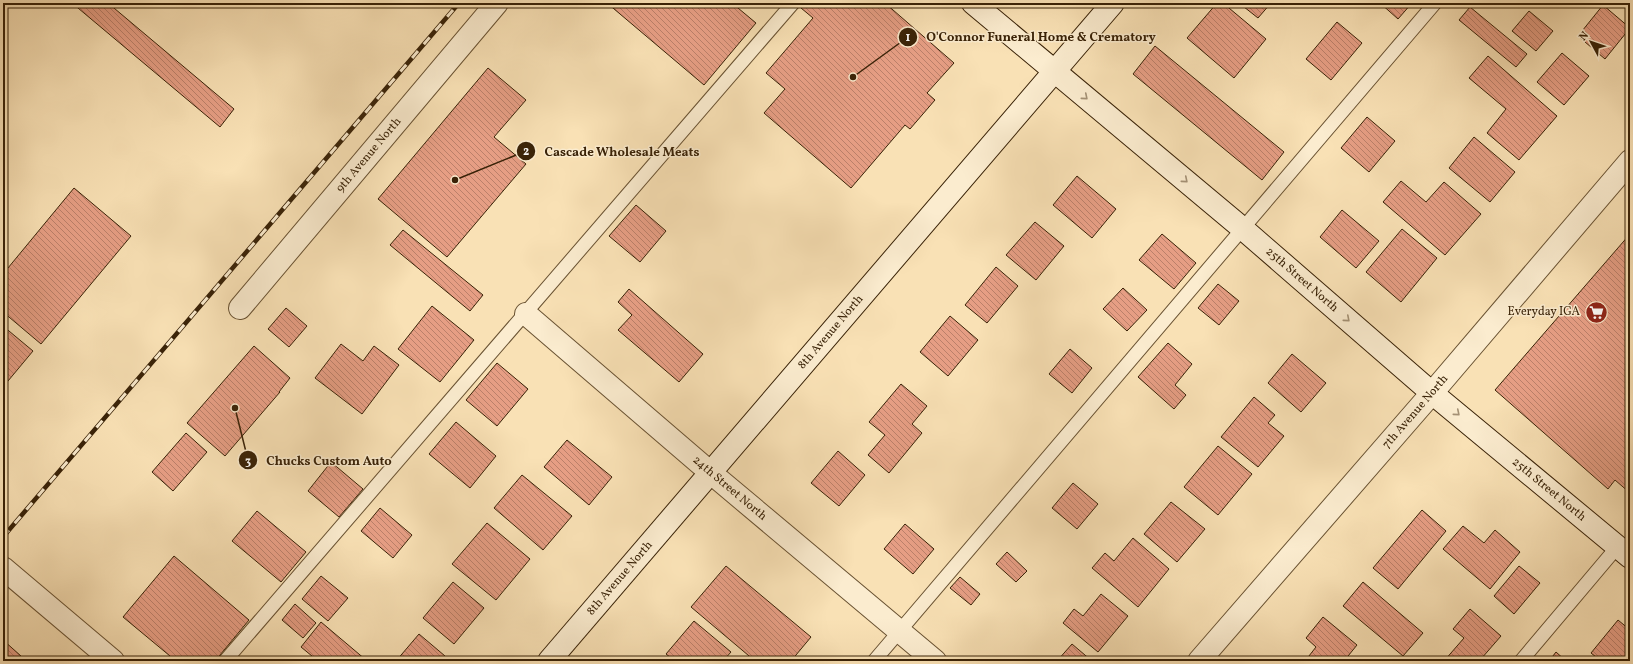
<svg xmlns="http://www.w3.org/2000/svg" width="1633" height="664" font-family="Vollkorn,serif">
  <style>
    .building { fill: url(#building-back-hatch); stroke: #392207 }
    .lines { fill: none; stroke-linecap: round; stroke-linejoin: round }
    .lane-casing { stroke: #695232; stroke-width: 15 }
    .street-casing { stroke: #695232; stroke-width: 24 }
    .secondary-casing { stroke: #392207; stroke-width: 24 }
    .lane { stroke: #fbeccf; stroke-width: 13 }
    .street { stroke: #fbeccf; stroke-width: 22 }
    .secondary { stroke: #fbeccf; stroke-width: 22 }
    .rail-casing { stroke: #392207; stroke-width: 4.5 }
    .rail { stroke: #fbeccf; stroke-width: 3; stroke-dasharray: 9; stroke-linecap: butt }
    .oneway { stroke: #a49175 }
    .labels { text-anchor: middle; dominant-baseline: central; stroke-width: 3; stroke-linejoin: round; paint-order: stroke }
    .street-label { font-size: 12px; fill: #392207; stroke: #fbeccf }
    .poi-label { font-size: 12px; fill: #392207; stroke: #fbeccf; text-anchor: end }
    .leader { fill: none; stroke: #392207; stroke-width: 1.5 }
    .callout-dot { fill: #392207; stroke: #fbeccf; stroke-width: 1.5 }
    .mark-label { font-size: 12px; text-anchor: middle; font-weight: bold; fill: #fff }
    .callout-label { font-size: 13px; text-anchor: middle; font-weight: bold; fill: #392207; stroke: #fbeccf; stroke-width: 3; stroke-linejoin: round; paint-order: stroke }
  </style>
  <defs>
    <pattern id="building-back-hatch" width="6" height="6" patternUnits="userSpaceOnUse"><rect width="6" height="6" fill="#e69e84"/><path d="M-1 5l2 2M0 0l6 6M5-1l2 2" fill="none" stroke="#bb806a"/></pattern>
  </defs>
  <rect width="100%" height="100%" fill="#f9e1b5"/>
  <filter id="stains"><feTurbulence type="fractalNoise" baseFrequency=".005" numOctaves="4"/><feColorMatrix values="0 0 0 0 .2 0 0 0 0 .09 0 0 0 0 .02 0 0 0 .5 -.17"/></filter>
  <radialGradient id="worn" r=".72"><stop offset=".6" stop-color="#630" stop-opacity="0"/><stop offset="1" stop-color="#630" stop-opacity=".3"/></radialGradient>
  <g class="building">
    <path d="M72 3H108L234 109 220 127Z"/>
    <path d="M607 3H732L756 23 704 85Z"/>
    <path d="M805 3H885L954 63 927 93 935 100 910 129 905 125 851 188 764 113 785 89 766 73 813 18 801 8Z"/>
    <path d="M1217 3H1223L1266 39 1234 78 1187 38Z"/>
    <path d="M1239 3H1271L1258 18Z"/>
    <path d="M1380 3H1412L1398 19Z"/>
    <path d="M1603 5 1630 28 1605 59 1578 36Z"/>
    <path d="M1470 7 1527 54 1516 67 1459 20Z"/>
    <path d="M1529 11 1553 31 1536 51 1512 31Z"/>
    <path d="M1337 22 1362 43 1331 80 1306 59Z"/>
    <path d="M1155 46 1284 152 1262 180 1133 74Z"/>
    <path d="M1562 53 1589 76 1564 105 1537 82Z"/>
    <path d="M1488 56 1557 116 1519 160 1487 133 1506 109 1469 78Z"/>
    <path d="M488 68 526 100 494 137 526 164 447 257 378 199Z"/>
    <path d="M1367 117 1395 141 1369 172 1341 148Z"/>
    <path d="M1474 137 1515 172 1490 202 1449 168Z"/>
    <path d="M1077 176 1116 209 1092 238 1053 205Z"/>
    <path d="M1401 181 1426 202 1444 182 1481 214 1445 255 1383 202Z"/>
    <path d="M74 188 131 236 41 344 3 312V274Z"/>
    <path d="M636 205 666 231 640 262 609 236Z"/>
    <path d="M1342 210 1379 241 1356 268 1320 237Z"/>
    <path d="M1035 222 1064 246 1036 280 1006 255Z"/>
    <path d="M1402 229 1437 258 1401 302 1366 272Z"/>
    <path d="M403 230 483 295 470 311 390 245Z"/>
    <path d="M1162 234 1196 263 1174 289 1139 260Z"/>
    <path d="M1630 234V493L1615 480 1608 489 1495 390Z"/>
    <path d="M996 267 1018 286 987 323 965 305Z"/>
    <path d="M1218 284 1239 301 1219 325 1198 308Z"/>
    <path d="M1123 288 1147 310 1127 331 1103 309Z"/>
    <path d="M629 289 703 354 679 382 618 330 632 315 618 302Z"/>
    <path d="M432 306 474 340 440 382 398 349Z"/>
    <path d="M286 308 307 326 289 347 268 329Z"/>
    <path d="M950 316 978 340 948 376 920 352Z"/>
    <path d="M3 326 33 351 3 387Z"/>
    <path d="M1168 343 1192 364 1175 385 1186 395 1174 409 1138 377Z"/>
    <path d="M341 344 363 361 374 346 399 365 362 414 315 378Z"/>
    <path d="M254 346 290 378 279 392H280L225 456 187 423Z"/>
    <path d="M1070 349 1092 368 1072 393 1049 374Z"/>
    <path d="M1292 354 1326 383 1301 412 1268 383Z"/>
    <path d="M497 363 528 389 497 426 466 400Z"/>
    <path d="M901 384 927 406 912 424 922 433 889 473 868 455 885 435 869 422Z"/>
    <path d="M1254 397 1275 415 1268 423 1284 436 1258 467 1221 437Z"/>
    <path d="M456 422 496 456 470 488 429 454Z"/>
    <path d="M186 433 207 452 173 491 152 472Z"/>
    <path d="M567 440 612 477 589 505 544 467Z"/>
    <path d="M1218 446 1252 474 1218 515 1184 487Z"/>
    <path d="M838 451 865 475 839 506 811 483Z"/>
    <path d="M331 462 363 489 339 517 308 491Z"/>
    <path d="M522 475 572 516 543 550 494 508Z"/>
    <path d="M1073 483 1098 504 1077 529 1052 508Z"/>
    <path d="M1171 502 1205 529 1177 562 1144 534Z"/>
    <path d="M380 508 412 535 393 558 361 531Z"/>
    <path d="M1422 510 1446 531 1398 589 1373 568Z"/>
    <path d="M257 511 306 552 281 582 232 541Z"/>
    <path d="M487 523 530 559 496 600 452 564Z"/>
    <path d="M905 524 934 549 913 574 884 549Z"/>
    <path d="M1463 526 1484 543 1495 530 1520 552 1490 589 1443 549Z"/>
    <path d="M1133 538 1169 569 1138 607 1092 568 1105 553 1114 561Z"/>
    <path d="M1007 552 1027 571 1016 582 996 564Z"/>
    <path d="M174 556 249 620 215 661H176L123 617Z"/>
    <path d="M726 566 811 637 791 661H755L691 607Z"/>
    <path d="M1519 566 1540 583 1514 614 1494 596Z"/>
    <path d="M321 576 348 598 328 621 302 599Z"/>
    <path d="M960 577 980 594 971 605 950 588Z"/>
    <path d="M453 582 484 608 454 644 423 618Z"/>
    <path d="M1363 582 1423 633 1403 656 1343 606Z"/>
    <path d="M1101 594 1128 616 1098 652 1063 623 1074 609 1083 616Z"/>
    <path d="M295 604 316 623 303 638 282 620Z"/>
    <path d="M1470 609 1501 636 1481 659 1483 661H1444L1464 638 1453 629Z"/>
    <path d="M1323 617 1357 645 1344 661H1305L1316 647 1306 638Z"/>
    <path d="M1618 620 1630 630V661H1601L1591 653Z"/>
    <path d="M694 621 731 652 723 661H675L666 654Z"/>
    <path d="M321 622 366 660 365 661H318L301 647Z"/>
    <path d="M419 634 445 656 441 661H396Z"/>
    <path d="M3 640 21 656 17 661H3Z"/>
    <path d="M1072 644 1092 661H1057Z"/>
    <path d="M1556 652 1566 661H1549Z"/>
  </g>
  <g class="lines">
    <defs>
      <g id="lane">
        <path d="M225 661 793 3"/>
        <path d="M874 661 1435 3"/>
        <path d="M1521 661 1618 546"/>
      </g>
      <g id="street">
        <path id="s1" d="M240 308 497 3"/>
        <path id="s2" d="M526 314 711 473 935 661"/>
        <path d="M3 568 113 661"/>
        <path id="s3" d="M1199 661 1432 393 1630 161"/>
      </g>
      <g id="secondary">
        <path id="s4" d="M973 3 1242 228 1432 393 1630 557"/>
        <path id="s5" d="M549 661 1113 3"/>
      </g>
    </defs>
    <use href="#lane" class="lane-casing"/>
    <use href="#street" class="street-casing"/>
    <use href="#secondary" class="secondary-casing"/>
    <use href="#lane" class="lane"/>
    <use href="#street" class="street"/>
    <use href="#secondary" class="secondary"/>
    <defs>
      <path id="rail" d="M3 537 459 3"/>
    </defs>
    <use href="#rail" class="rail-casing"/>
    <use href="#rail" class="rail"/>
  </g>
  <defs><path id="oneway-chevron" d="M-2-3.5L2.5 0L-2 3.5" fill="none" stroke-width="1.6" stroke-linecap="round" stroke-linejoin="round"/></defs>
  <g class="oneway">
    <use href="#oneway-chevron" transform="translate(1085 97) rotate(40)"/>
    <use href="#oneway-chevron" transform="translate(1185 180) rotate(40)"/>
    <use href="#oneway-chevron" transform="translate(1347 319) rotate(41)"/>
    <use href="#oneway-chevron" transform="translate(1457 413) rotate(40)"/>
  </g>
  <defs>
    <symbol id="supermarket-disc" viewBox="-11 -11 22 22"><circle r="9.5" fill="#8f2418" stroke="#fbeccf"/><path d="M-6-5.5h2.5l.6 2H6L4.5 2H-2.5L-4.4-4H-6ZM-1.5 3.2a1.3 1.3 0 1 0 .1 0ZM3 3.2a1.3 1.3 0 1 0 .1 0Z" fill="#fff"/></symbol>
  </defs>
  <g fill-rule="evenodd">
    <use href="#supermarket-disc" x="1584" y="300" width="25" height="25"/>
  </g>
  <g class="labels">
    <g class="street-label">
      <text stroke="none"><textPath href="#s1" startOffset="200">9th Avenue North</textPath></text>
      <text stroke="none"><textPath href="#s4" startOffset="430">25th Street North</textPath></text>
      <text stroke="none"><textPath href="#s5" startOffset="433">8th Avenue North</textPath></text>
      <text stroke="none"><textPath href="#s3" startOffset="330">7th Avenue North</textPath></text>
      <text stroke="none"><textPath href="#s2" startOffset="268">24th Street North</textPath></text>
      <text stroke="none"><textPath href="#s4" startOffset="754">25th Street North</textPath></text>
      <text stroke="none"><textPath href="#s5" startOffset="109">8th Avenue North</textPath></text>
    </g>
    <g class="poi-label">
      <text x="1580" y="312">Everyday IGA</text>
    </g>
  </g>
  <path class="leader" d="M853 77L908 37M455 180L526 151M235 408L248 460"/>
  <g class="callout-dot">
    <circle cx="853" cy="77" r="4"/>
    <circle cx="455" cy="180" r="4"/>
    <circle cx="235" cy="408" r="4"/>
    <circle cx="908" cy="37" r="10"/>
    <circle cx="526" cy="151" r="10"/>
    <circle cx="248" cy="460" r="10"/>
  </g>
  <g class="mark-label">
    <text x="908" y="41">1</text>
    <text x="526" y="155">2</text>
    <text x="248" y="465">3</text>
  </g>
  <g class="callout-label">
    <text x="1041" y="41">O'Connor Funeral Home &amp; Crematory</text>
    <text x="622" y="156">Cascade Wholesale Meats</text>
    <text x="329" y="465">Chucks Custom Auto</text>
  </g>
  <rect width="1633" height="664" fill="none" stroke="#f9e1b5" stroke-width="16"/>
  <rect x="4" y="4" width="1625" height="656" fill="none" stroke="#392207" stroke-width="2"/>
  <rect x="8" y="8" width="1617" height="648" fill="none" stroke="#392207"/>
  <g transform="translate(1591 42) rotate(310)" stroke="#fbeccf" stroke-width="3" paint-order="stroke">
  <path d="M0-3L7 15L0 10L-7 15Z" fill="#392207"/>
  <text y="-6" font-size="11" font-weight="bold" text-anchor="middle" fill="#392207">N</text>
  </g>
  <rect width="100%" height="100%" filter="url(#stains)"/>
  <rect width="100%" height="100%" fill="url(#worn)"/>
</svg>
